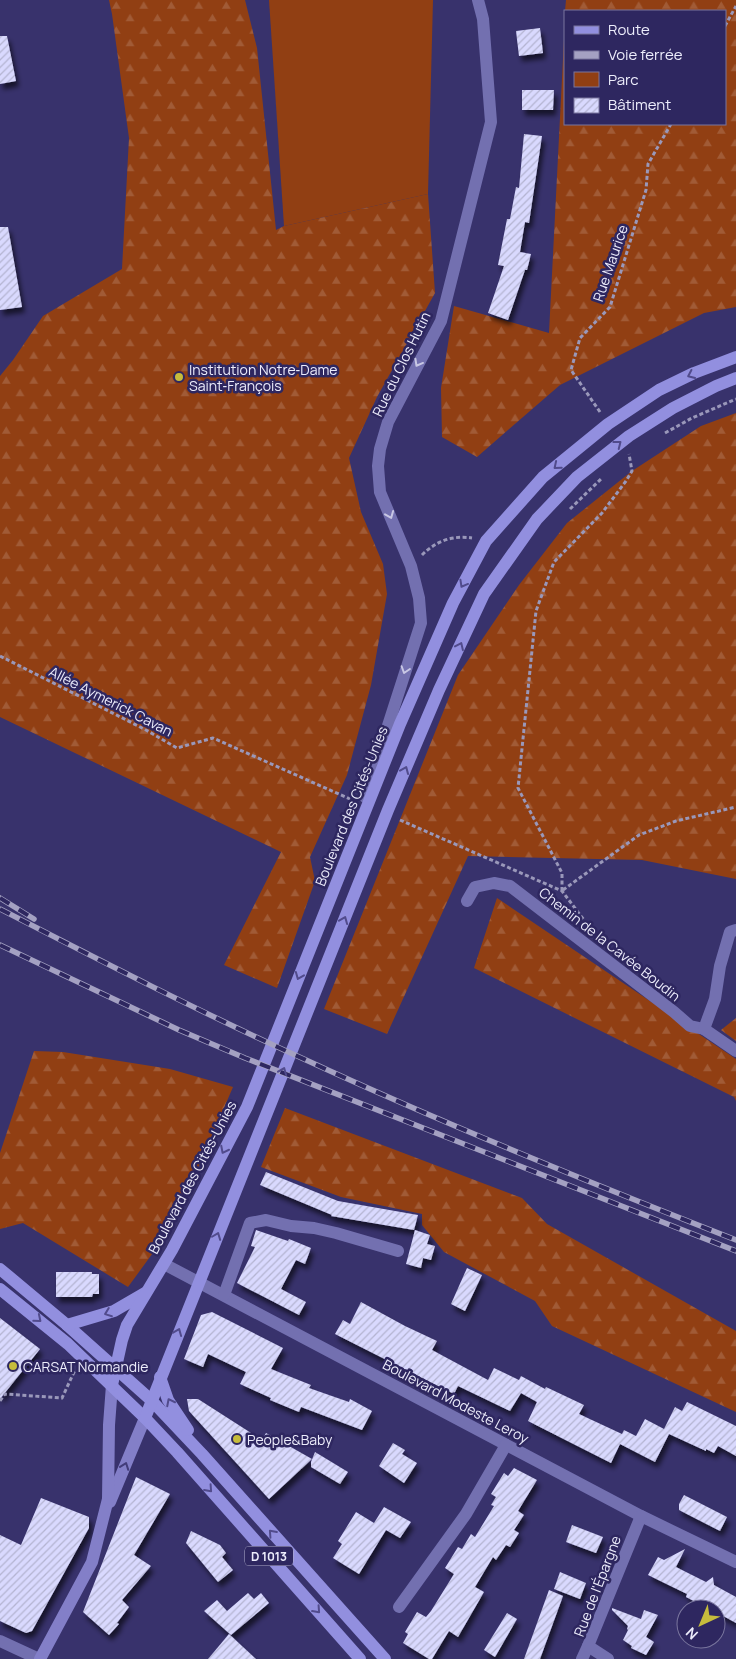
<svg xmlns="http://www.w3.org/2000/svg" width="736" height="1659" font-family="Manrope,sans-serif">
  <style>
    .green { fill: #913f13 }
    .forest { fill: url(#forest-firs) }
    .building { fill: url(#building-hatch); filter: url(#shadow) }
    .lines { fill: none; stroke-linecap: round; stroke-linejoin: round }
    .path { stroke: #9a98ba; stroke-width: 3; stroke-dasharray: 4 2.5; stroke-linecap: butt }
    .street { stroke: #7370b0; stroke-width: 12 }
    .secondary { stroke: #837fc8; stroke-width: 12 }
    .primary { stroke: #928fdf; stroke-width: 12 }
    .rail-casing { stroke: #a4a1c2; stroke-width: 5.5 }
    .rail { stroke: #2e2760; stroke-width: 4; stroke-dasharray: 11; stroke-linecap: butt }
    .oneway { stroke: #c8c7e4 }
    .oneway2 { stroke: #514b8c }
    .oneway3 { stroke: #433d7a }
    .poi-dot { fill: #c6bc3c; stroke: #2e2760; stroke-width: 2 }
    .labels { text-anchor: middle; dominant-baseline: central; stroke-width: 5; stroke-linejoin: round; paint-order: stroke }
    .shield { fill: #2e2760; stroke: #b3b1cc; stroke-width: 1 }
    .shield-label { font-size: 12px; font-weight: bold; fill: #ececfb }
    .street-label { font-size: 14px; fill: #ececfb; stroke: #2e2760 }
    .poi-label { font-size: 14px; fill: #ececfb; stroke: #2e2760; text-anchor: start }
  </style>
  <defs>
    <pattern id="forest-firs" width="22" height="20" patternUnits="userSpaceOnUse" patternTransform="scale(1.25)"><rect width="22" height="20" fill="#913f13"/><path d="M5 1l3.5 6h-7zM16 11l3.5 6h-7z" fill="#a15b36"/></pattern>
    <pattern id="building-hatch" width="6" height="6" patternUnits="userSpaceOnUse" patternTransform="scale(1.25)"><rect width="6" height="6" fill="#d9d9fe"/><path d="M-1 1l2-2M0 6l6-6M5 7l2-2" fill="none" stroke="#b4b4d1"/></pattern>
    <filter id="shadow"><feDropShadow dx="3" dy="5.5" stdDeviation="2.5" flood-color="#0009"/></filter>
  </defs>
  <rect width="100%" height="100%" fill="#38326c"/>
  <path class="green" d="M269 0H433L428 194 284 226Z"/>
  <g class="forest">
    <path d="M109 0H245L257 48 276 230 284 226 428 194 435 293 377 397 349 458 361 512 383 564 387 594 371 685 347 775 310 857 315 881 277 988 224 965 281 852 0 717V376L13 360 43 316 122 269 129 138 112 14Z"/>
    <path d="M566 0H736V307L704 313 560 385 477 457 442 437 441 388 454 306 549 333 565 20V124H725V11H565Z"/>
    <path d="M736 413V879L642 860 468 856 387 1034 324 1009 458 675 519 585 567 523 632 471 701 426Z"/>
    <path d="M497 898 736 1059V1101L734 1097 474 968Z"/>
    <path d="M736 1018V1041L721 1030Z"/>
    <path d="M34 1051 63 1052 170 1069 233 1087 174 1224 128 1287 23 1223 0 1229V1153Z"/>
    <path d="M285 1108 522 1198 547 1224 736 1331V1412L552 1326 535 1301 444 1252 422 1225V1214L341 1197 261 1167Z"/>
  </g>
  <g class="building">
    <path d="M540 28 543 53 519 56 516 31Z"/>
    <path d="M0 36H7L16 81 0 84Z"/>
    <path d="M522 90H554L553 110H522Z"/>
    <path d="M524 134 542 136 529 223 525 222 520 252 531 254 527 270H525L508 320 488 313 504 266 498 265 507 219H510L516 187 519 188Z"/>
    <path d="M0 227H8L22 307 0 310Z"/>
    <path d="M266 1172 338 1201 418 1215 414 1230 331 1216 332 1215 260 1185Z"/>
    <path d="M256 1230 288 1241 289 1239 311 1248 305 1264 296 1260 281 1289 306 1302 299 1315 237 1283 255 1247 251 1246Z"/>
    <path d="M415 1230 430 1235 427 1244 435 1246 431 1260 423 1258 421 1268 406 1264Z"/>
    <path d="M467 1268 482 1275 465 1311 451 1304Z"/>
    <path d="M56 1272H92V1274H99V1294H93L92 1297H56Z"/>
    <path d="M361 1302 405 1326 437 1341 432 1350 488 1380 494 1368 519 1380 521 1376 545 1389 546 1387 584 1405 579 1414 622 1434 624 1430 636 1436 645 1419 664 1429 675 1407 682 1411 687 1402 736 1426V1456L718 1446 714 1453 706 1449V1451L669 1434 655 1462 620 1444 611 1463 528 1421 537 1402 521 1393 510 1411 458 1386 454 1394 335 1334 343 1320 350 1324Z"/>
    <path d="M212 1312 283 1348 271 1369 311 1385 309 1388 349 1402 350 1399 372 1411 362 1430 301 1407 299 1412 270 1400 271 1398 240 1384 246 1372 208 1354 203 1367 184 1359 201 1315Z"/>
    <path d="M0 1318 40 1349 0 1399Z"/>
    <path d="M187 1399H198L262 1440 266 1433 312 1459 269 1499 189 1411Z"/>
    <path d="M393 1443 405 1450 402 1454 417 1463 404 1483 379 1466Z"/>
    <path d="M315 1452 348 1472 340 1484 311 1467V1462Z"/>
    <path d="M514 1468 537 1480 518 1511 524 1515 514 1530 519 1533 510 1547 506 1545 496 1560 493 1557 475 1587 484 1592 458 1637 449 1631 432 1659H429L403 1643 408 1634 405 1632 417 1612 426 1617 431 1611 454 1574 445 1568 458 1547 462 1549 471 1534 475 1537 494 1506 491 1505 496 1497 491 1494 504 1473 508 1476Z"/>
    <path d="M136 1477 170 1494 134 1555 151 1566 122 1600 129 1607 117 1623 119 1624 109 1635 83 1612Z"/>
    <path d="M684 1495 727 1517 720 1531 679 1510V1504Z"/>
    <path d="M41 1498 89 1517V1528L32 1631 26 1633 0 1621V1535L21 1545Z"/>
    <path d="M384 1507 411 1522 400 1538 386 1530 359 1574 333 1558 342 1544 338 1541 356 1512 374 1523Z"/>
    <path d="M572 1525 603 1537 596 1553 566 1542Z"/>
    <path d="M191 1531 220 1545 226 1553 222 1557 233 1570 218 1582 186 1543Z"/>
    <path d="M685 1549 676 1567 706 1582 713 1577 714 1585 736 1597V1623L716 1612V1609H709L686 1597 687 1594 648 1575 658 1557 664 1560Z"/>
    <path d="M560 1572 586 1583 580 1599 554 1589Z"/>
    <path d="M549 1590 563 1596 540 1659H524Z"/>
    <path d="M248 1593 254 1599 261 1593 269 1603 231 1635 204 1611 217 1600 227 1611Z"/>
    <path d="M612 1608 641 1619 644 1610 658 1615 646 1637 654 1642 646 1655 631 1648 632 1646 623 1640 628 1630 627 1629 628 1626 612 1610Z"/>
    <path d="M507 1613 517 1619 495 1657 484 1650Z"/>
    <path d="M229 1634 256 1659H208Z"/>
  </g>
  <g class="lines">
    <g class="path">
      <path d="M725 26 736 6"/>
      <path d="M600 412 571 370 580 338 610 307 646 190 648 164 671 124"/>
      <path d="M665 433 692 418 736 399"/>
      <path d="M570 509 601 479"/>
      <path d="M422 555C436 541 453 535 472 538"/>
      <path d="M0 656 146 730 177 748 213 738 350 799"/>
      <path d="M400 820 562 891 590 928"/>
      <path d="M563 890 639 835 676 821 736 807"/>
      <path d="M562 891V873L518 788 536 611 554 562 602 513 626 481 632 471 629 454"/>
      <path d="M0 1401 5 1394 62 1398 75 1370"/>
    </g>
    <g class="street">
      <path d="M365 797 421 623 419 598 411 566 380 492 378 466 380 449 388 422 441 321 491 122 483 19 478 0"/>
      <path d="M467 901 475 887 494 883 510 886 674 1012 690 1026 704 1029 736 1051"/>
      <path d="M704 1029 715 999 720 966 730 932 736 930"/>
      <path d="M164 1264 641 1516 736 1562"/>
      <path d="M224 1295 250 1223 266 1220 291 1226 314 1228 336 1233 398 1251"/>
      <path d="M399 1607 466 1514 506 1445"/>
      <path d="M0 1641 39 1659"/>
      <path d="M582 1659 588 1646"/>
      <path d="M608 1659 588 1646 641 1516"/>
    </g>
    <g class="secondary">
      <path d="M110 1502 145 1418"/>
      <path d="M40 1659 92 1562 108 1499 109 1425 112 1385"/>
    </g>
    <g class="primary">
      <path d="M0 1269 67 1325 151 1400 202 1454 385 1659"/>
      <path d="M0 1289 68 1344 145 1418 177 1452 360 1659"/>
      <path d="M67 1325 114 1311 145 1293"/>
      <path d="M160 1377 168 1400 188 1430"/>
      <path d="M112 1385 122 1340 127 1325 172 1250 247 1107 400 724 453 603 486 541 543 477 608 424 659 390 694 373 736 357"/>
      <path d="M145 1418 388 810 439 690 484 594 537 519 577 477 629 436 673 408 716 386 736 378"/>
    </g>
    <defs>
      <g id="rail">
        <path d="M0 898 34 919"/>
        <path d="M0 909C101 961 202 1013 306 1060 447 1125 591 1183 736 1240"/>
        <path d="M0 945 179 1030 245 1058 736 1251"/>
      </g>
    </defs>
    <use href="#rail" class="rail-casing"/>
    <use href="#rail" class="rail"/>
  </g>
  <defs><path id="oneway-chevron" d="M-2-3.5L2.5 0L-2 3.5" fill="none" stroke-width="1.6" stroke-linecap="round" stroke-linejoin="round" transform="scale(1.25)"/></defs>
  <g class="oneway">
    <use href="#oneway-chevron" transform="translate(418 363) rotate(119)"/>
    <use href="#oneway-chevron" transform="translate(390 515) rotate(68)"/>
    <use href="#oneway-chevron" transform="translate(405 670) rotate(108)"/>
  </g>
  <g class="oneway2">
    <use href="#oneway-chevron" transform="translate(691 375) rotate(155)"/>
    <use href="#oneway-chevron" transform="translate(618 444) rotate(-38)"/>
    <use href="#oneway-chevron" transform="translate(557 466) rotate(140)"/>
    <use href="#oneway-chevron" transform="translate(463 584) rotate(119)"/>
    <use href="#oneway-chevron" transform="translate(460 646) rotate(-65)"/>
    <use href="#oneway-chevron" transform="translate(405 770) rotate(-67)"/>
    <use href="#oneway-chevron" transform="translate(344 920) rotate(-68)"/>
    <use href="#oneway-chevron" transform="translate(299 976) rotate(112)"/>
    <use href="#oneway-chevron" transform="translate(283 1071) rotate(-68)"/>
    <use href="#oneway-chevron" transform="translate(224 1150) rotate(117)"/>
    <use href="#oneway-chevron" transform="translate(217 1236) rotate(-69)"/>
    <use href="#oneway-chevron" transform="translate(108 1313) rotate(159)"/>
    <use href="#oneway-chevron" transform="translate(38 1319) rotate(40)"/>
    <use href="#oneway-chevron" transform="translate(178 1332) rotate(-68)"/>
    <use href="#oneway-chevron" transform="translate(170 1402) rotate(-117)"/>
    <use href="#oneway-chevron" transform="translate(209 1489) rotate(48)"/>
    <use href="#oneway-chevron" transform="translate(272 1533) rotate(-132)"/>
    <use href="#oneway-chevron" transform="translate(317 1610) rotate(48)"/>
  </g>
  <use class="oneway3" href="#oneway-chevron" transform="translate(125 1466) rotate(-70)"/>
  <g class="poi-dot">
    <circle cx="179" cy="377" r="5"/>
    <circle cx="13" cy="1366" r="5"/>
    <circle cx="237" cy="1439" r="5"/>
  </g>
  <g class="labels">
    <rect class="shield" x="245" y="1546.5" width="48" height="19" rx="4"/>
    <g class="shield-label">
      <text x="269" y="1556">D 1013</text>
    </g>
    <g class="street-label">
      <text transform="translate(610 263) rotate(-71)">Rue Maurice</text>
      <text transform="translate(401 364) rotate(-64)">Rue du Clos Hutin</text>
      <text transform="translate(111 701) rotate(27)">Allée Aymerick Cavan</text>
      <text transform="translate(351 806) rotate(-68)">Boulevard des Cités-Unies</text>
      <text transform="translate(610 944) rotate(38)">Chemin de la Cavée Boudin</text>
      <text transform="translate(192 1177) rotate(-62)">Boulevard des Cités-Unies</text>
      <text transform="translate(456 1401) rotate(28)">Boulevard Modeste Leroy</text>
      <text transform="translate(597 1586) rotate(-69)">Rue de l'Épargne</text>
    </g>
    <g class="poi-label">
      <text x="189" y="369">Institution Notre‐Dame<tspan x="189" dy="16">Saint‐François</tspan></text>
      <text x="23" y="1366">CARSAT Normandie</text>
      <text x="247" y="1439">People&amp;Baby</text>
    </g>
  </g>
  <rect x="564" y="10" width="162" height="115" fill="#2e2760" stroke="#7a769e"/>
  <rect x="574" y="26" width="25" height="8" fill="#928fdf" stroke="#7a769e"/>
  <text x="608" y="35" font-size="15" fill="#ececfb">Route</text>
  <rect x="574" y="51" width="25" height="8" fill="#a4a1c2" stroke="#7a769e"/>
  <text x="608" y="60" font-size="15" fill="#ececfb">Voie ferrée</text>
  <rect x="574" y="72" width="25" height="15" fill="#913f13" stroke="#7a769e"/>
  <text x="608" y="85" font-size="15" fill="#ececfb">Parc</text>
  <rect x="574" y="98" width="25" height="15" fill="url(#building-hatch)" stroke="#7a769e"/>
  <text x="608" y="110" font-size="15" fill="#ececfb">Bâtiment</text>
  <g transform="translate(701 1624) rotate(224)"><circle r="24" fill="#2e2760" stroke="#7a769e"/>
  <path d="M0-4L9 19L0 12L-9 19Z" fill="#c6bc3c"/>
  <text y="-8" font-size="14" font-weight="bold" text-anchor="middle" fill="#ececfb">N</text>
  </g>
</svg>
